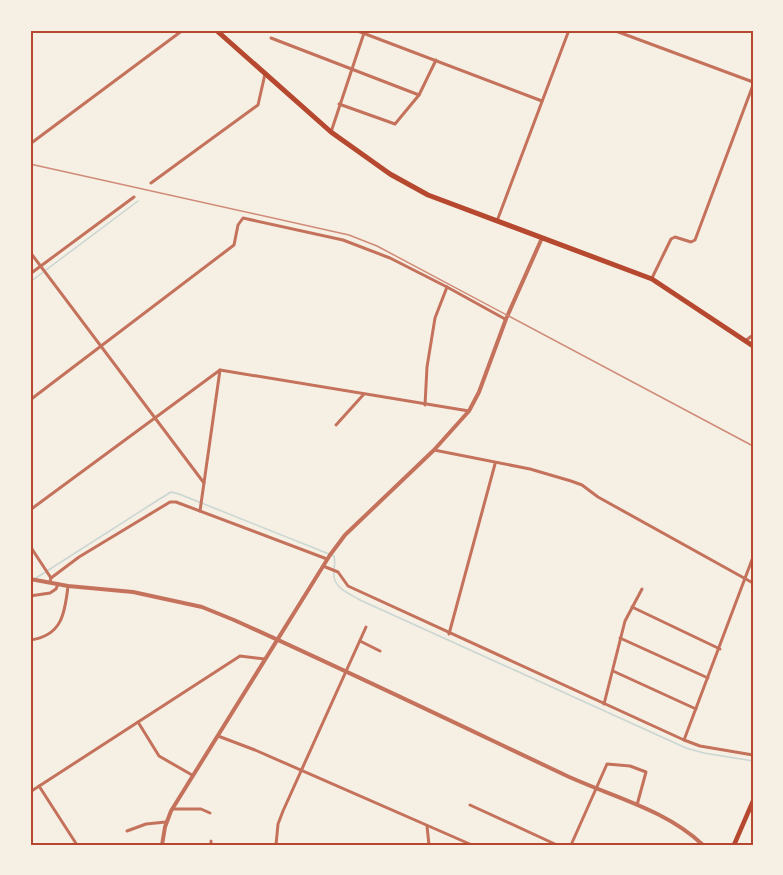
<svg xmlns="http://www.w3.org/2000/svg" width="783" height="875" font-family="Figtree,sans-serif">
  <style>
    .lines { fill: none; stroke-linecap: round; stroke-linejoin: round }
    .stream { stroke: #c9d6d2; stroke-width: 1.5 }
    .minor { stroke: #c5725c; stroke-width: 3 }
    .tertiary { stroke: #c5725c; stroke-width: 4 }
    .secondary { stroke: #b5482f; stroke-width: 4.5 }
    .primary { stroke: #b5482f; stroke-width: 5 }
    .rail { stroke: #cf8b77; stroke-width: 1.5 }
    .neatline { fill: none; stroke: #b5482f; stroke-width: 2 }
  </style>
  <rect width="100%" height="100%" fill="#f6efe4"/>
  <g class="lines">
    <g class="stream">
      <path d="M30 282 138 201"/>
      <path d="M752 323 753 321"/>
      <path d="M36 578 158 500 171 492 179 494 334 556C336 564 333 570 334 577 336 589 350 594 360 600L686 748 704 753 753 761"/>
    </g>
    <g class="minor">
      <path d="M355 30 542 101"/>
      <path d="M613 30 753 82"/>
      <path d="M271 38 419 95"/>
      <path d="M339 104 395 124 419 95 436 60"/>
      <path d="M331 132 365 30"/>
      <path d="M30 144 183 30"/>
      <path d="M151 183 258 105 265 74"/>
      <path d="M497 221 569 30"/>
      <path d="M30 252 204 483"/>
      <path d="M30 274 134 197"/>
      <path d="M652 278 671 239 675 237 691 242 695 240 753 85"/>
      <path d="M745 341 753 335"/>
      <path d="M30 400 234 245 238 225 243 218 343 240 390 258 447 287"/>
      <path d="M425 405 427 367 435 318 447 287 505 319"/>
      <path d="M336 425 364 394"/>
      <path d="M434 450 530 469 571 481 582 485 598 497 753 583"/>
      <path d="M30 510 220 370 469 411"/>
      <path d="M200 511 220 370"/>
      <path d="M30 546 51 578"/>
      <path d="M323 566 338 572 348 586 684 740 700 746 753 755"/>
      <path d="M50 582 51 578 79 557 170 502H176L327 559"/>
      <path d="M30 596 50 593 56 589 58 584"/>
      <path d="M632 607 720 649"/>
      <path d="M449 634 495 464"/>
      <path d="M620 638 708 678"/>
      <path d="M30 640C62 636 65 613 68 586"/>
      <path d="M360 641 380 651"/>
      <path d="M613 671 696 709"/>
      <path d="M604 704 625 621 642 589"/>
      <path d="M138 722 159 756 192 775"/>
      <path d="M218 736 255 750 472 845"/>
      <path d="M684 740 753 557"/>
      <path d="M39 786 77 845"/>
      <path d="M30 792 240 656 265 659"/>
      <path d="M470 805 557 845"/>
      <path d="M172 809H201L210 813"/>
      <path d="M427 826 429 845"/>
      <path d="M127 831 146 824 166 822"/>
      <path d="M211 841V845"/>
      <path d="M276 845 278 824 283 811 366 627"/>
      <path d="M571 845 607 764 630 766 646 772 637 805"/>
    </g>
    <g class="tertiary">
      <path d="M30 579 68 586 133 592 202 607 234 620C345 670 455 723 565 775 612 797 665 809 703 845"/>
      <path d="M162 845 165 827 171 811 330 555 345 535 434 450 469 411 479 392 506 319 542 238"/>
    </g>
    <path class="secondary" d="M734 845 753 801"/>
    <path class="primary" d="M216 30 331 132 390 174 428 195 652 279 753 346"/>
    <path class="rail" d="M30 164 349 235 377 246 753 446"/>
  </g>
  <rect width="783" height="875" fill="none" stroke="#f6efe4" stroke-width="63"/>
  <rect x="32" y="32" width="720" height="812" class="neatline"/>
</svg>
